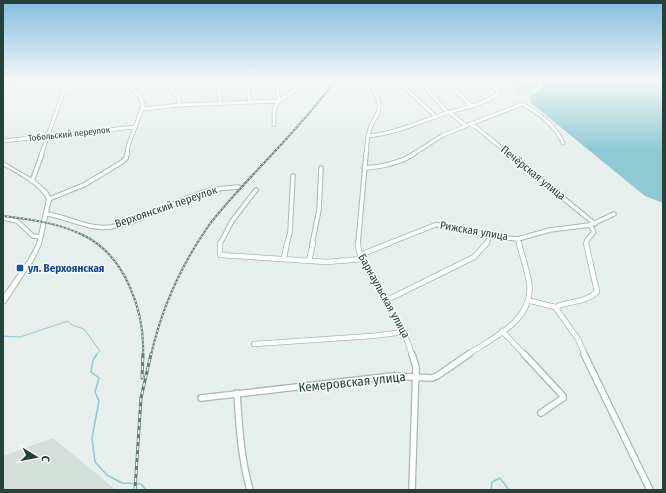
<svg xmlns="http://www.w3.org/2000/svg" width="666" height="493" font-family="'Fira Sans Condensed',sans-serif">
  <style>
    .built { fill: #d4dfda }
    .green { fill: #bfe0c8 }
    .water { fill: #8ec9d4 }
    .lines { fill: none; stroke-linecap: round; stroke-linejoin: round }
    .stream-far1 { stroke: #8ec9d4; stroke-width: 1 }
    .stream { stroke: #8ec9d4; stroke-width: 1.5 }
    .minor-far3-casing { stroke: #a8b8b2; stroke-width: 4.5 }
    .minor-far2-casing { stroke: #a8b8b2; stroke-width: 5.5 }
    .minor-far1-casing { stroke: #a8b8b2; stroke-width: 6 }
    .minor-casing { stroke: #a8b8b2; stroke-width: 8 }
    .tertiary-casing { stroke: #a8b8b2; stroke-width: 2 }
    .minor-far3 { stroke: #fff; stroke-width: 3 }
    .minor-far2 { stroke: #fff; stroke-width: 3.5 }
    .minor-far1 { stroke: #fff; stroke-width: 4.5 }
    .minor { stroke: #fff; stroke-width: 5.5 }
    .tertiary { fill: #fff; fill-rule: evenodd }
    .rail-far1-casing { stroke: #5f7d75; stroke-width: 2 }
    .rail-casing { stroke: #5f7d75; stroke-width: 3 }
    .rail-far1 { stroke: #f7fbf9; stroke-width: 1; stroke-dasharray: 2; stroke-linecap: butt }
    .rail { stroke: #f7fbf9; stroke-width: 1.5; stroke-dasharray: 4; stroke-linecap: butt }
    .transit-dot { fill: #1a4fb4; stroke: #f7fbf9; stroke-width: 1.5 }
    .labels { text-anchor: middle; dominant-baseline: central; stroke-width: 3; stroke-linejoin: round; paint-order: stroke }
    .far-street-label { font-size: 9px; fill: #24423a; stroke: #f7fbf9 }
    .street-label { font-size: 11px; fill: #24423a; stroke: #f7fbf9 }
    .transit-label { font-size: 11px; font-weight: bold; fill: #164399; stroke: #f7fbf9; text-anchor: start }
    .near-street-label { font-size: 13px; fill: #24423a; stroke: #f7fbf9 }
  </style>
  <rect width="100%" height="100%" fill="#e6efeb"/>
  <path class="built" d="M53 438 116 490H3V456Z"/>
  <path class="green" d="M516 82H538L539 84 530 93 519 95 517 94Z"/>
  <path class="water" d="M541 82H663V203L645 196 531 103 530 97 542 88Z"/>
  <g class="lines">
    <path class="stream-far1" d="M3 336 20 337 68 321 72 325 84 329 100 351 96 355"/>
    <g class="stream">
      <path d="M97 354 93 360 91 372 99 378 95 392 99 401 92 438 95 462 107 475 122 483 141 484 146 490"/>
      <path d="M491 490 492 482 500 478 509 490"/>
    </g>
    <defs>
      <g id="minor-far3">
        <path d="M124 82C132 89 143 95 143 106L128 146 127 155"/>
        <path d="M167 82 179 99V105"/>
        <path d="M217 82 221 104"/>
        <path d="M247 82 250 102"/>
        <path d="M399 82 436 117"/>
        <path d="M421 82 448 113"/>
        <path d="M448 82 471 106"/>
        <path d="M143 109 179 105 279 101 276 82"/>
        <path d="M449 112 465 125"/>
        <path d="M469 124 476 127 510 155"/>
        <path d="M274 125V111L277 103 306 82"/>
        <path d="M368 136C395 133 418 123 443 114 462 108 481 106 498 94L495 82"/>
        <path d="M3 141 135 127"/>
        <path d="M41 155 67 82"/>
        <path d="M366 155C367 145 367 135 371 126 372 122 375 119 377 115 383 104 375 92 370 82"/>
        <path d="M412 155 443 135 522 104C538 112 556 126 563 143"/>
      </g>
      <g id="minor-far2">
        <path d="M509 154 595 224"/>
        <path d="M364 168C382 167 398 164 414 154"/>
        <path d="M32 181 42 154"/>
        <path d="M49 199 84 185 122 162 126 158 127 154"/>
        <path d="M47 214C68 217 89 230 110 227 144 222 173 201 205 192 217 188 228 188 239 187"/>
        <path d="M3 218 17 221 33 236 41 237"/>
        <path d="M518 239 519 244"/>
        <path d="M220 244 232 221 256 190"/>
        <path d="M287 244 290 232 293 176"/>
        <path d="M312 244 319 210 321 168"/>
        <path d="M358 244 366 154"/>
        <path d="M387 244 435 225H443L490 236 518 239 550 230 590 225 614 214"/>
        <path d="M486 244 490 236"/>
        <path d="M586 244 587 240 594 232 590 225"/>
      </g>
      <g id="minor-far1">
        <path d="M220 243V255L327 262 362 259"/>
        <path d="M358 243C357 259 382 292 390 307 399 322 407 338 412 355"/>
        <path d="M360 255 390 243"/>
        <path d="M284 258 287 243"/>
        <path d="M309 261 313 243"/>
        <path d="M387 300 474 257 487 243"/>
        <path d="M531 301 555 307 578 339 585 355"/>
        <path d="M557 309 558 306C571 301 586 302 597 292L586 243"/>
        <path d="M502 331 525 355"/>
        <path d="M254 344 372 336 404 332"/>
        <path d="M467 355C494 337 535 320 529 282 527 269 522 256 519 243"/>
      </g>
      <g id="minor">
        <path d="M412 354 416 367 412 490"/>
        <path d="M524 354 563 396V398L541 413"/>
        <path d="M584 354 650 490"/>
        <path d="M237 393C239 425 241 459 250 490"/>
        <path d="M201 398 392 376 432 378 437 376 469 354"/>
      </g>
      <g id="tertiary">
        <path d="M16 82H20L3 92V90Z"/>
        <path d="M3 162 34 180 47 191 51 199 41 244 33 261 5 303H3V296L29 259 37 244 47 199C38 183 18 174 3 165Z"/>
      </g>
    </defs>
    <use href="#minor-far3" class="minor-far3-casing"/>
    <use href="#minor-far2" class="minor-far2-casing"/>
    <use href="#minor-far1" class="minor-far1-casing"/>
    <use href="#minor" class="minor-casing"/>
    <use href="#tertiary" class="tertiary-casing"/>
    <use href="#minor-far3" class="minor-far3"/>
    <use href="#minor-far2" class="minor-far2"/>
    <use href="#minor-far1" class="minor-far1"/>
    <use href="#minor" class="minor"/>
    <use href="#tertiary" class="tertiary"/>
    <defs>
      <g id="rail-far1">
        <path d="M3 216C30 219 58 223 83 235 125 255 145 311 143 355"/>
        <path d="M151 355C161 311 181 266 207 228 219 211 234 196 248 180 278 148 308 117 334 82"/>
      </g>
      <g id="rail">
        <path d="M142 378 143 354"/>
        <path d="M135 490 141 398 151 354"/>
      </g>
    </defs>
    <use href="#rail-far1" class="rail-far1-casing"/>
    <use href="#rail" class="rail-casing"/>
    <use href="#rail-far1" class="rail-far1"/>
    <use href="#rail" class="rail"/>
  </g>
  <linearGradient id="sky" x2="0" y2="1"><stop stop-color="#84bce0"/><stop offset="0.54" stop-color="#f4f8f6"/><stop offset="1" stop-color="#f4f8f6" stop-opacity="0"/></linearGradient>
  <rect width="666" height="151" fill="url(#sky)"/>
  <rect class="transit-dot" x="16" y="264" width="8" height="8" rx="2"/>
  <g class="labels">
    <g class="far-street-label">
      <text transform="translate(69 134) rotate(-6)">Тобольский переулок</text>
    </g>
    <g class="street-label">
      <text transform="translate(533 173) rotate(39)">Печёрская улица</text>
      <text transform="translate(166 207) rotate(-19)">Верхоянский переулок</text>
      <text transform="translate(474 231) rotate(10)">Рижская улица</text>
      <text transform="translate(384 296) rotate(61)">Барнаульская улица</text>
    </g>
    <g class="transit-label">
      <text x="28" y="268">ул. Верхоянская</text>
    </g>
    <g class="near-street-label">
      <text transform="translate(352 382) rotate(-6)">Кемеровская улица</text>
    </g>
  </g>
  <rect width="666" height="493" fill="none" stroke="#24423a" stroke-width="8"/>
  <g transform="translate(36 457) rotate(100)" stroke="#f7fbf9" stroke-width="3" paint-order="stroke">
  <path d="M0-3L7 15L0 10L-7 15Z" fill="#24423a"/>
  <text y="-6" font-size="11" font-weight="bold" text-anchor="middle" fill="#24423a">С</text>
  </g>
</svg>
